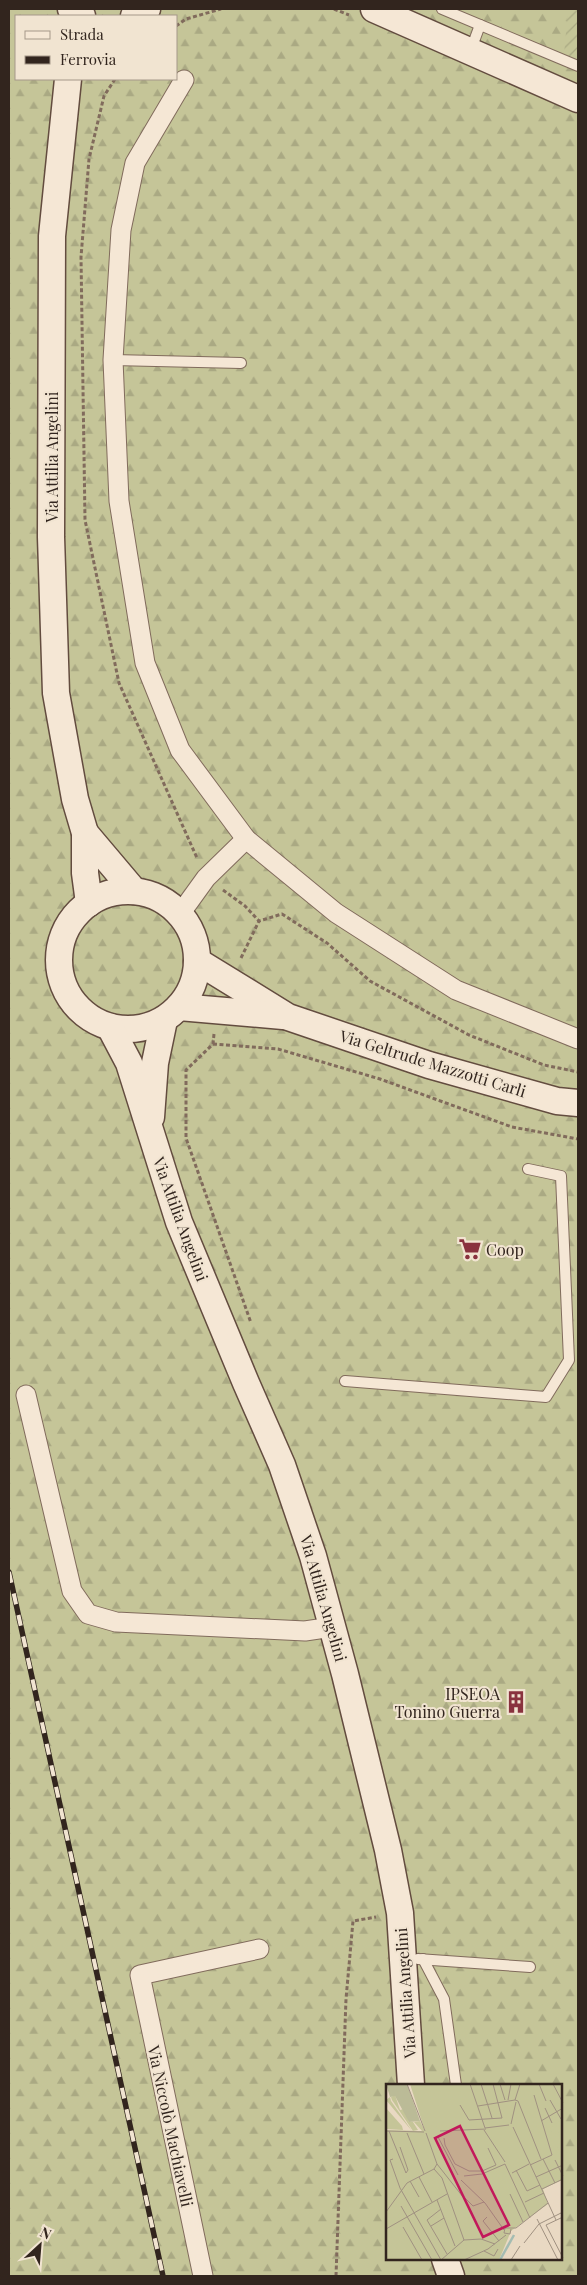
<svg xmlns="http://www.w3.org/2000/svg" width="587" height="2285" font-family="'Playfair Display',serif">
  <style>
    .forest { fill: url(#forest-firs); fill-rule: evenodd }
    .garden { fill: url(#garden-furrows) }
    .lines { fill: none; stroke-linecap: round; stroke-linejoin: round }
    .lane-casing { stroke: #816b5c; stroke-width: 12 }
    .street-casing { stroke: #816b5c; stroke-width: 21 }
    .secondary-casing { stroke: #634c3f; stroke-width: 29 }
    .path { stroke: #816b5c; stroke-width: 3; stroke-dasharray: 4 2.5; stroke-linecap: butt }
    .lane { stroke: #f5e7d5; stroke-width: 10 }
    .street { stroke: #f5e7d5; stroke-width: 19 }
    .secondary { stroke: #f5e7d5; stroke-width: 26 }
    .rail-casing { stroke: #32251e; stroke-width: 5.5 }
    .rail { stroke: #f1e4d1; stroke-width: 4; stroke-dasharray: 11; stroke-linecap: butt }
    .labels { text-anchor: middle; dominant-baseline: central; stroke-width: 4; stroke-linejoin: round; paint-order: stroke }
    .street-label { font-size: 16px; fill: #32251e; stroke: #f1e4d1 }
    .poi-label { font-size: 16px; fill: #32251e; stroke: #f1e4d1; text-anchor: start }
    .inset-river { fill: none; stroke: #a4bcb2; stroke-width: 2.5 }
    .inset-road { fill: none; stroke: #a09181; stroke-width: 1 }
    .view { fill: #c2185b; fill-opacity: 0.15; stroke: #c2185b; stroke-width: 2.5 }
    .inset-edge { fill: none; stroke: #32251e; stroke-width: 2.5 }
  </style>
  <defs>
    <pattern id="forest-firs" width="22" height="20" patternUnits="userSpaceOnUse" patternTransform="scale(1.25)"><rect width="22" height="20" fill="#c5c598"/><path d="M5 1l3.5 6h-7zM16 11l3.5 6h-7z" fill="#aaa983"/></pattern>
    <pattern id="garden-furrows" width="10" height="10" patternUnits="userSpaceOnUse" patternTransform="scale(1.25)"><rect width="10" height="10" fill="#c5c598"/><path d="M-1 1l2-2M0 10L10 0M9 11l2-2" fill="none" stroke="#aaa983"/></pattern>
  </defs>
  <rect width="100%" height="100%" fill="#e9d9c3"/>
  <path class="forest" d="M9 9H578V2276H9ZM16 16H176V79H16ZM387 2085H561V2259H387Z"/>
  <path class="garden" d="M568 9H578V61L564 55Z"/>
  <g class="lines">
    <defs>
      <g id="lane">
        <path d="M442 9 578 66"/>
        <path d="M470 52 480 25"/>
        <path d="M113 360 241 363"/>
        <path d="M345 1381 546 1397 569 1360 561 1176 528 1169"/>
        <path d="M418 1959 530 1967"/>
        <path d="M423 1959 444 1999 456 2085"/>
      </g>
      <g id="street">
        <path d="M184 80 135 163 121 230 113 360 119 501 145 663 180 750 246 839 336 913 456 990 578 1039"/>
        <path d="M180 914 206 878 246 839"/>
        <path d="M26 1395 72 1591 88 1614 116 1622 305 1631 332 1627"/>
        <path d="M203 2276 140 1975 259 1949"/>
      </g>
      <g id="secondary">
        <path d="M71 9 82 16"/>
        <path d="M374 9 578 99"/>
        <path d="M134 16 147 9"/>
        <path d="M68 79 52 236 51 537 56 693 75 799 85 833V873L89 903"/>
        <path d="M85 833 134 891"/>
        <circle cx="128" cy="960" r="69"/>
        <path d="M197 961 288 1017 429 1065 557 1101 578 1103"/>
        <path d="M179 1007 283 1016"/>
        <path d="M110 1027 129 1063 179 1222 246 1383 282 1465 313 1556 345 1674 388 1850 400 1913 411 2085"/>
        <path d="M151 1117 155 1063 164 1020"/>
        <path d="M445 2259 451 2276"/>
      </g>
    </defs>
    <use href="#lane" class="lane-casing"/>
    <use href="#street" class="street-casing"/>
    <use href="#secondary" class="secondary-casing"/>
    <g class="path">
      <path d="M334 9 349 15"/>
      <path d="M176 26 186 19 221 9"/>
      <path d="M115 79 104 96 89 159 81 257 85 520 119 683 197 858"/>
      <path d="M223 890 245 906 259 921 282 914 327 943 370 981 469 1035 544 1065 578 1072"/>
      <path d="M241 958 259 921"/>
      <path d="M214 1034 213 1044 186 1070V1138L251 1323"/>
      <path d="M213 1044 278 1049 380 1079 512 1127 578 1139"/>
      <path d="M336 2276 346 1999 353 1921 376 1917"/>
    </g>
    <use href="#lane" class="lane"/>
    <use href="#street" class="street"/>
    <use href="#secondary" class="secondary"/>
    <defs>
      <path id="rail" d="M9 1572 163 2276"/>
    </defs>
    <use href="#rail" class="rail-casing"/>
    <use href="#rail" class="rail"/>
  </g>
  <defs>
    <symbol id="supermarket-bare" viewBox="-9 -9 18 18"><path d="M-6-5.5h2.5l.6 2H6L4.5 2H-2.5L-4.4-4H-6ZM-1.5 3.2a1.3 1.3 0 1 0 .1 0ZM3 3.2a1.3 1.3 0 1 0 .1 0Z" fill="#89323e" stroke="#f1e4d1" stroke-width="2.5" paint-order="stroke"/></symbol>
    <symbol id="building-bare" viewBox="-9 -9 18 18"><path d="M-4-6H4V6H1V3H-1V6H-4ZM-2.5-4.3h1.7v1.8h-1.7ZM.8-4.3h1.7v1.8H.8ZM-2.5-1h1.7V.8h-1.7ZM.8-1h1.7V.8H.8Z" fill="#89323e" stroke="#f1e4d1" stroke-width="2.5" paint-order="stroke"/></symbol>
  </defs>
  <g fill-rule="evenodd">
    <use href="#supermarket-bare" x="454" y="1233" width="32" height="32"/>
    <use href="#building-bare" x="500" y="1686" width="32" height="32"/>
  </g>
  <g class="labels">
    <g class="street-label">
      <text transform="translate(51 457) rotate(-90)">Via Attilia Angelini</text>
      <text transform="translate(433 1063) rotate(17)">Via Geltrude Mazzotti Carli</text>
      <text transform="translate(181 1219) rotate(70)">Via Attilia Angelini</text>
      <text transform="translate(324 1598) rotate(74)">Via Attilia Angelini</text>
      <text transform="translate(405 1993) rotate(-94)">Via Attilia Angelini</text>
      <text transform="translate(171 2126) rotate(78)">Via Niccolò Machiavelli</text>
    </g>
    <g class="poi-label">
      <text x="486" y="1249">Coop</text>
      <text x="500" y="1693" text-anchor="end">IPSEOA<tspan x="500" dy="18">Tonino Guerra</tspan></text>
    </g>
  </g>
  <g transform="translate(386 2084)">
    <rect width="176" height="176" fill="#e9d9c3"/>
    <path d="M4 13 5 17 26 47 0 16Z" fill="#c5c598"/>
    <path d="M24 0H176V96L157 105 162 120 125 147 113 176H0V46L36 47 28 38 34 37 39 47ZM9 11 14 26 18 25 23 38H27L32 46 27 47 6 16 5 13Z" fill="#c5c598"/>
    <path d="M0 0H21L34 37 23 38 9 12 4 13Z" fill="#bbbb97"/>
    <path d="M0 24 16 42 17 46 0 45ZM176 36V67L173 69 171 60 175 52 172 48 167 50 163 44Z" fill="#c5c598"/>
    <path class="inset-river" d="M114 176 128 151"/>
    <path class="inset-road" d="M21 0 39 47M84 0 99 44 123 41M95 0 106 34M114 0 119 16M153 0 160 17M167 0 177 19M122 16 125 0M164 16 175 35M132 17 155 75M132 17 129 16 134 0M74 21 83 36 116 34 107 0M92 22 129 16M159 24 166 39M155 37 177 24M125 40 130 18M127 43 170 136M98 46 119 78M0 47 38 48M3 47 20 89 22 86 14 63M54 47 100 45M21 49 38 90M40 49 51 80 48 85 56 94 78 156M52 53 72 91M58 54 59 61 69 80 83 87H96L110 81 102 64M7 75 4 76 14 104 55 176M157 75 169 99M169 76 177 92M51 80 77 113M119 80 144 134M144 81 166 71 148 11M130 86 141 107 154 101M126 89 143 80M78 92 96 90 119 80M33 93 46 118M150 93 177 81M75 96 99 119 118 146M24 97 33 113M156 105 177 95M124 110 137 138M79 114 87 122 98 118M51 116 69 162M139 118 158 109M15 122 46 176M55 125 41 136 61 170M0 128 21 99 48 85M101 133 97 137 113 157M177 133 160 141 177 174M151 135 172 176M45 142 58 134M17 143 36 176M0 145 61 110M125 145 124 150 118 149 119 144H130L162 119M138 159 153 140 177 128M98 167 108 172 112 165M55 176 78 156 95 155 109 160M78 176 102 165 120 151M125 176 134 162"/>
    <path class="view" d="M74 42 123 141 97 153 49 54Z"/>
    <rect width="176" height="176" class="inset-edge"/>
  </g>
  <rect width="587" height="2285" fill="none" stroke="#32251e" stroke-width="20"/>
  <rect x="15" y="15" width="162" height="65" fill="#f1e4d1" stroke="#a59889"/>
  <rect x="25" y="31" width="25" height="8" fill="#f5e7d5" stroke="#a59889"/>
  <text x="60" y="40" font-size="15" fill="#32251e">Strada</text>
  <rect x="25" y="56" width="25" height="8" fill="#32251e" stroke="#a59889"/>
  <text x="60" y="65" font-size="15" fill="#32251e">Ferrovia</text>
  <g transform="translate(40 2245) rotate(26)" stroke="#f1e4d1" stroke-width="4" paint-order="stroke">
  <path d="M0-4L9 19L0 12L-9 19Z" fill="#32251e"/>
  <text y="-8" font-size="14" font-weight="bold" text-anchor="middle" fill="#32251e">N</text>
  </g>
</svg>
